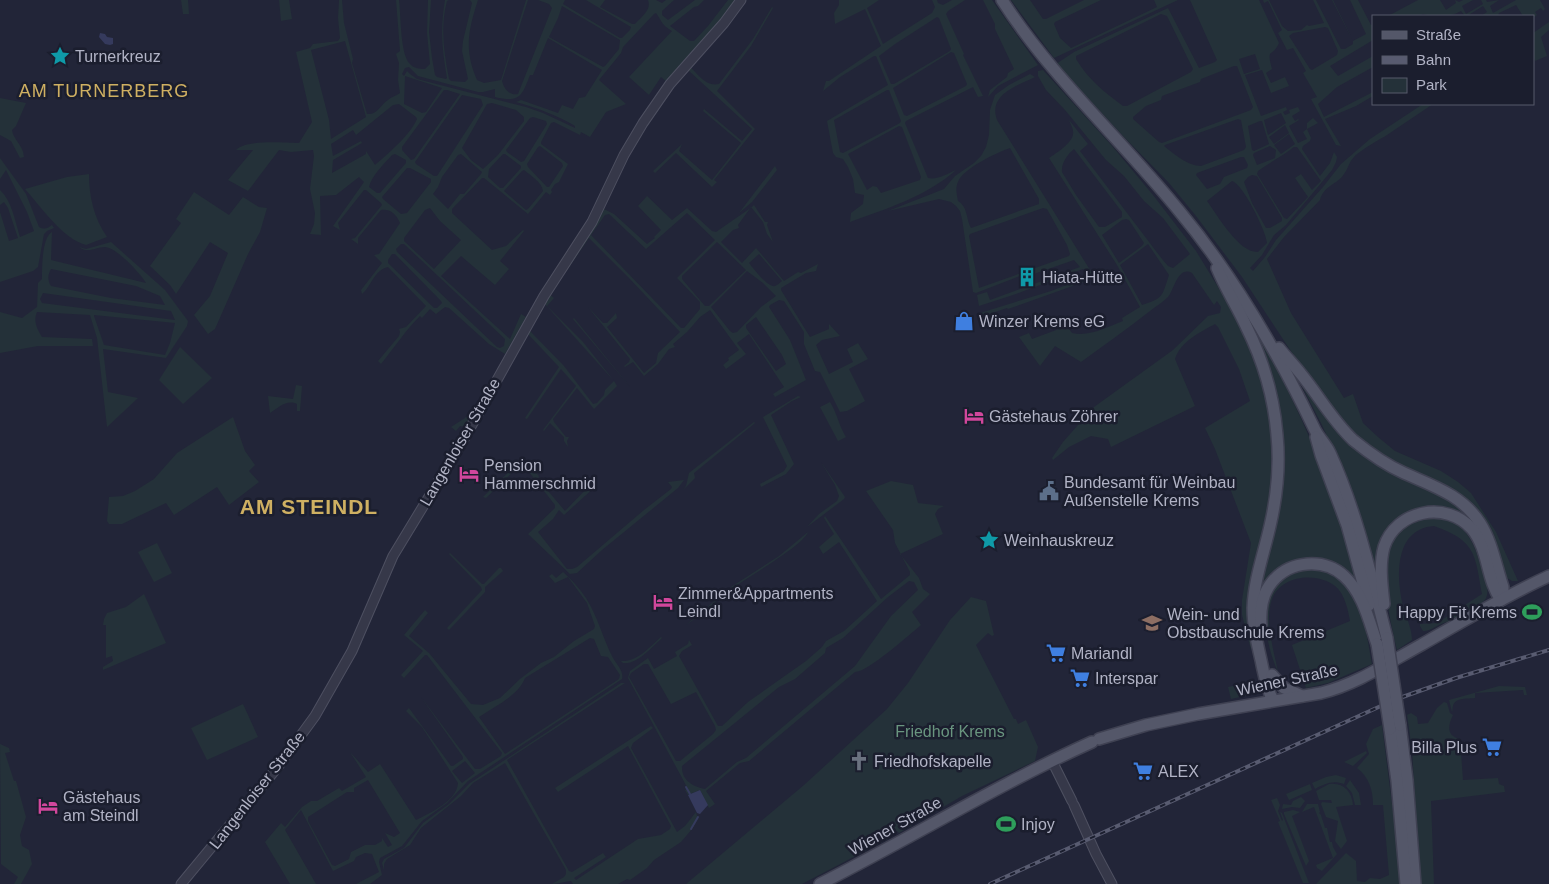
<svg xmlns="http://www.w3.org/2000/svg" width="1549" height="884" font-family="Helvetica,sans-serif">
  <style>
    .green { fill: #243139; fill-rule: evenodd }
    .water { fill: #353a5d }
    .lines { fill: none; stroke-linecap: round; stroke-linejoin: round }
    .stream { stroke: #353a5d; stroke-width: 2 }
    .minor-casing { stroke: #4e5061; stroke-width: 11 }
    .major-casing { stroke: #3f4152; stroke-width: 14 }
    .minor { stroke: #363849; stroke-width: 9 }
    .major { stroke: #545769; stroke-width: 11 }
    .rail-casing { stroke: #585b70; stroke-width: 4 }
    .rail { stroke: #1b1e2e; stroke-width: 2; stroke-dasharray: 5.5; stroke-linecap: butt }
    .major-bridge-casing { stroke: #3f4152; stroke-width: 14; stroke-linecap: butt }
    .major-bridge { stroke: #545769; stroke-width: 11 }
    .labels { text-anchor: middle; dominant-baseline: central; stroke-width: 5; stroke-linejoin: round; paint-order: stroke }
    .poi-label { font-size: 16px; fill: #b1b3c5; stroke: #1b1e2e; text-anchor: start }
    .street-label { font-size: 16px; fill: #b1b3c5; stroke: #1b1e2e }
    .park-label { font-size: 16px; fill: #69957f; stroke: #1b1e2e }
    .neighbourhood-label { font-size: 18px; letter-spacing: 1px; fill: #cfb062; stroke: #1b1e2e }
    .district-label { font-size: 21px; font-weight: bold; letter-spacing: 1px; fill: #cfb062; stroke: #1b1e2e }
  </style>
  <rect width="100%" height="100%" fill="#222538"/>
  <g class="green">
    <path d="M181 0H188L189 14H183Z"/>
    <path d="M279 0H289L292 19 281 21Z"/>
    <path d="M339 0H342L344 23 353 59 352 63 367 114C378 115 380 105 388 100 391 97 396 96 400 93L398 80 399 63 396 54 400 51 396 0H399C401 14 400 55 410 64 413 68 419 69 425 69L430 64 427 33 428 0H431L429 32 432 58 435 75 437 77 446 79 447 78C442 48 440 30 445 0H449L447 1C440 27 444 53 449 79L451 81 465 82 468 79 462 51 463 41 472 3 470 0H478C468 31 464 50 477 80L484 83 501 80 526 0H528L502 81C504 89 510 96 518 94L552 8 549 4 538 0H565L563 4 620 38H622L630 30 631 27 586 0H605L600 7 632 24H635C641 17 652 10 648 0H656L662 3 666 0H674L662 11V15L668 20 695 0H704L698 6 694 7 670 26 690 41H694L708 26 728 0H737L731 11 667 82 661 77 649 95 629 77 672 31C661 24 663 23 656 13L654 14 623 47 621 53 599 80 626 104 606 112 590 137 581 132 580 135 554 122 551 123 541 142V144L568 164 559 182 555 184 551 190 552 192 550 195 546 192 528 214 484 178H482L452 209V213L492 250 506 246 523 230 524 231 500 261 509 269 495 285 461 256 441 276 510 339 521 314 526 317 505 354 489 344 449 308 445 307 436 314 430 309 422 318 420 316C405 331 394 348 381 364L378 361 399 336 400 332 399 329 406 327 426 306 388 267C374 270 371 287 362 294L361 290 382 263 374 255 379 254 400 223C397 215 390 208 381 210L358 238V244L351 239 355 238 382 205 381 203 366 190H364L338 223 340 230 333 226 364 182 359 177 336 195 320 196 321 235 310 234 314 224 315 213 310 189 314 156 313 150 291 152 279 150 248 191 228 180 253 150H236C248 139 283 143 299 143L312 122 296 52 310 48 313 44 338 41 340 38 338 18ZM562 6 620 40 619 49 605 66 603 67 549 37 558 18ZM548 38 602 70 585 97 579 98 573 109 562 105 558 113 521 100 516 102C537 108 557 115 575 126V128L543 113 526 107 417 79 410 74 407 71 404 76 402 74 405 68 409 67 418 76 478 92H483L495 89V97C520 103 522 96 530 75H533ZM345 41 366 117 331 139 329 120 311 50ZM405 76 442 88 426 112 422 113 404 104ZM444 90H447L460 94 414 159 411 160 402 150V147ZM462 95 481 99 483 105 437 176H434L416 164 415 162ZM492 103 516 110 524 117V121L498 155 483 169 471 160 462 148 487 104ZM399 104 416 117 417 119C411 134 388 154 375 165L366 151V154L332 173 333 160 362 143 361 141 333 156 331 144 353 130 356 135 393 105ZM533 117 546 121 547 124 524 161 521 162 507 152 506 150 530 118ZM540 146 562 163 563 166 549 187H547L528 167 527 164 538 147ZM395 154 406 160V163L380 193H377L369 187C372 175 384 164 392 155ZM461 154 482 172 481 174 464 194H460L448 209 433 194 438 187 442 177 458 155ZM503 154H505L521 166V168L503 188H500L488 177 489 169ZM407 168H410L431 179V182L407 213 401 214 383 199 382 197ZM524 170C531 176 542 182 543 191L528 209 526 210 504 191 522 171ZM430 208 440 221 461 240 434 269 404 241V238L425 210ZM401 244H404L505 339 504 346 500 348 497 347 397 252 396 249ZM392 254H395L441 301 442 303 437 308H434L388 263V260Z"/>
    <path d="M839 0H879L867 8 883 44 932 13 935 7 932 0H937L938 3 943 5 952 0H965L948 11 946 14 964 54 963 55 983 96 978 97 973 87 906 121 905 123 928 178C937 180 947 174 956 170 927 196 886 209 850 222L851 213 863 204 864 195 855 193 853 179 848 167 843 159 836 157 833 153 827 121 888 85 876 56H874L840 77 823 91 826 81H829L881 46 865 9 835 24 834 13 839 5ZM937 17 939 18 951 49 950 51 894 84H891L879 56 895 44ZM951 52 954 53 967 84 966 86 907 116 904 115 893 88ZM887 90H889L901 121 900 123 843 153 840 152 834 120ZM899 126 902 127 921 177 920 180 881 193 877 187 873 186 867 190 848 154Z"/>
    <path d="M983 0H992L1038 65 998 86 988 97 990 90 1007 77 1008 73 1014 69 995 29V24Z"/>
    <path d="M1011 0H1030L1043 19H1046L1084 0H1101L1055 22 1054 24 1060 38 1071 48 1157 7 1154 0H1178L1054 58Z"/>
    <path d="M1190 0H1259L1279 43C1272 59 1266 46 1272 69L1266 73 1271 83 1285 77 1289 86 1271 93 1262 70 1245 75 1261 116 1286 107 1287 110 1283 112 1285 115 1290 113 1289 110 1298 107 1300 111 1292 116 1295 121 1298 119 1299 120 1289 126 1298 143 1307 139 1303 132 1307 129V123L1313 118 1318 123 1307 129 1311 138 1310 141 1303 146 1302 149 1320 176 1330 163 1334 152 1337 157 1336 162 1332 170 1286 225 1274 235 1262 255 1250 268 1253 271 1265 257 1276 240 1323 187 1341 164 1370 139 1423 104H1433L1384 137C1379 139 1357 153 1354 157 1349 162 1348 169 1344 174 1337 185 1324 185 1320 200L1284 237 1267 259 1291 313 1344 398 1353 394 1363 423 1378 437 1395 451 1441 471 1458 482 1471 493 1496 532 1518 581H1512L1504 576 1484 522 1406 470 1372 450 1343 425 1304 371 1242 277 1196 216 1169 183 1124 137 1056 64 1074 52 1168 8 1199 68 1215 62 1217 60ZM1161 14 1167 16 1193 69 1191 72 1127 106H1123C1102 90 1090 81 1076 59V56ZM1255 54 1260 69 1244 74 1239 59ZM1234 66H1237L1253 107 1251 110 1162 143 1159 142 1133 119V117L1146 106 1161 100 1162 96 1200 82 1201 79ZM1281 113 1286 123 1268 135 1264 120ZM1238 119 1241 120 1246 147 1244 150 1201 166C1188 166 1174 154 1164 146L1165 145ZM1260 121H1262L1269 144 1254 151 1252 150 1248 126ZM1285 125 1289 133 1274 144 1269 137ZM1289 134 1295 144 1281 154 1274 145ZM1270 146 1276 150 1275 158 1257 165 1253 155 1254 153ZM1294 147H1297L1321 181 1312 190 1301 174 1295 178 1308 197 1287 219 1284 218 1257 174 1258 171C1270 162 1283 156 1294 147ZM1241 157H1244L1248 165 1247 168 1224 177 1220 184 1207 189 1196 175 1197 173ZM1252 175 1257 176 1282 218V221L1270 228H1266L1252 203 1244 182 1248 177ZM1232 181C1243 184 1266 231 1267 243L1258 252C1239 253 1218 216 1207 201Z"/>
    <path d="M1263 0H1269L1282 26 1288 31 1301 30 1307 25 1309 26 1324 23 1313 0H1316L1341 49H1345L1353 44V41L1332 0H1333L1353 41 1366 34 1350 0H1358L1371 25H1373V40L1330 66 1338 76 1373 56V67L1337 87 1318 104 1324 117 1373 92V96L1356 106 1325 119 1341 146 1336 145 1311 99 1317 97 1303 73 1306 71 1293 48 1287 50 1278 33 1282 30 1268 1 1264 3ZM1325 27 1328 28 1338 51 1337 55 1312 70 1310 69 1289 36 1293 33Z"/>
    <path d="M1418 0H1440L1446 10 1456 3 1455 0 1459 2 1463 0H1473L1462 6 1466 14 1483 4 1481 0H1486L1487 2 1499 0 1490 6 1493 13 1516 0H1540L1545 9 1543 11 1541 8 1535 12 1537 15 1533 18V16H1523L1516 5 1499 13 1498 16H1481L1487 12 1483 6 1467 16H1465L1461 11C1449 18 1435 17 1423 14L1418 16H1388Z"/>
    <path d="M772 7 773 8 751 46 717 91 755 129 714 180 717 182 712 187 676 153 655 173 653 171 682 144 679 151 712 180 741 143 703 111 704 109 742 141 752 129 688 70 690 67C699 75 706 87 719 84L753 39Z"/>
    <path d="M1549 22V30L1541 37 1547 56 1535 61 1533 55V33Z"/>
    <path d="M1043 70 1113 147 1153 195 1196 251 1242 326 1268 396 1275 458 1251 650 1242 615V600L1251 543 1215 449 1205 428 1250 401 1239 369 1218 327 1215 324C1199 333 1181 341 1175 359L1195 406 1111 447 1108 439 1091 436 1069 447 1053 460 1052 458 1063 442 1094 407 1173 350 1208 316 1220 313 1221 307 1217 301 1214 305 1192 273C1178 265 1174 290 1168 297 1163 302 1155 307 1150 311 1127 329 1104 345 1081 362L1055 346 1040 366 1019 337 1029 333 1032 339 1067 326 1072 333C1090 337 1107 327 1123 321L1122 318 1140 307 1117 265 1049 158C1056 153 1075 142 1073 131 1073 128 1070 123 1069 120L1088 144 1080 151 1162 259 1168 266 1173 268 1190 254 1163 218 1144 201 1124 176 1106 160 1065 110 1046 90 1038 76V71ZM1074 149 1122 212V217L1105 227H1099L1076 195 1062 172C1061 163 1068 154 1074 149ZM1126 219 1129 220 1144 243 1142 246 1119 263 1102 235 1122 220ZM1148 244 1169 275C1162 296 1164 298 1142 305L1120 265Z"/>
    <path d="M1030 74 1035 77C1017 86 988 94 997 120L1095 278 1008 309 1007 308 989 314 990 317 981 320 980 313 1051 291 1089 276 1083 269 1013 295 979 306 977 295 987 292 990 300 1080 267 1074 260 1031 275 1030 272 976 293 973 292 962 219 960 211 956 206 951 202 939 199 888 211 944 189 955 176 974 163 981 156 986 147 989 135 990 110 995 95 1009 85ZM1010 148 1039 199V204L971 228C966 219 968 207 958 201 957 195 955 188 958 182 962 169 998 152 1010 148ZM1043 208 1047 209 1067 245 1070 254 1069 256 979 288 969 236 970 234Z"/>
    <path d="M0 98 26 103 16 126 12 130C13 140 23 144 24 157L20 158 11 141 0 135Z"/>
    <path d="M0 158 26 194 39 227C45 230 48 228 52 225L54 228 47 231 44 234 38 267 33 271 0 282V212L9 241 18 238 8 208 4 202 0 205V190C12 201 15 221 20 237L34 231 27 212 6 170 0 179Z"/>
    <path d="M775 166 777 170 752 202 739 213Z"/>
    <path d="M89 174C89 197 94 218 107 237L86 245C63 239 41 207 25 189L67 177Z"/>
    <path d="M194 192 229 215 243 197 259 207 267 208 260 232 248 254 215 329 208 334 194 315 210 296 228 253 210 242 176 294 170 285 150 266 181 223 176 219Z"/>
    <path d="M647 196 672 220 687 208 712 231 716 232 752 207 754 205 765 222H768L767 225 773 242 767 234 763 222 751 207 738 225 739 228 733 230 721 242 742 263 756 248 784 281 798 272 801 273 818 264 816 271 806 273 781 288V290L810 337 829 329V324L840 336 822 340 816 345 829 374 853 362 847 349 858 343 868 359 849 369 865 401 847 411 840 412 820 372 815 371 804 344V332L784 301 779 300 770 305 769 307 790 340 806 380 775 397 773 394 784 387 749 334 737 343 746 354 726 369 723 365 729 360 728 358 739 350 710 310 700 317 687 332 673 344 675 347 669 349 658 364 644 376 633 362 625 367 624 366 629 362 630 359 588 307 603 323H607L616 313 617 318 607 327 644 373 656 363 658 353 680 332 628 277 589 238 561 279 560 277 604 209 614 214 647 244 655 238 654 237 661 230 638 206ZM687 213 715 240 677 278 700 302V309L684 328H681L591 235 605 215 609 214 646 249ZM717 242 746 270 709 306H705L682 279V276ZM759 254 782 281C781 282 776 286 775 286 768 288 753 268 749 263ZM747 271 763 283 776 296 761 307 737 332 733 333 730 331 711 307ZM756 317 782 355 786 364 776 371 746 328V325Z"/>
    <path d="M52 232 51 260 146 283C141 274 116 247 105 247 95 247 89 254 79 247L86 249 111 242 165 290 188 321 187 326 166 358 103 349 108 392 138 398 107 427 97 338 90 315 37 312C33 321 37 329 42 337L92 339 93 346H38L0 353V312L22 318 37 307 38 283 42 279C42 267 42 237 52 232ZM51 269 136 286 160 296 165 305 111 298 51 286C47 280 48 274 51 269ZM43 293 171 311 175 320 42 303 40 299ZM94 316V315L175 323 170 343 165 355 104 345Z"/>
    <path d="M549 294 554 298 547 306 583 342 614 381 617 386 594 409 577 388 553 419 554 422 566 437H569L567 441 568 447 564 441V437L550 423 544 431 543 430 576 386 561 369 527 419 525 418 559 367 528 334 530 331 564 366 593 404 597 403 604 395 605 390 614 381 544 303Z"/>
    <path d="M574 318 631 388 573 319Z"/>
    <path d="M1253 329H1256C1285 382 1311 436 1331 492 1342 524 1351 556 1361 588L1354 580 1297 561 1256 608 1281 458Z"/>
    <path d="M180 347 212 378 183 404 159 380Z"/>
    <path d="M1297 377 1338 429 1434 489 1470 514 1488 553 1454 511 1391 527 1378 585 1338 461 1322 425Z"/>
    <path d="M296 385 302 386 300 411H297V404C287 399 279 407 270 413L268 396 293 399Z"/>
    <path d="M798 396 801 397 792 401 771 415 794 464 786 474 761 487 760 484 784 471 787 466 763 417Z"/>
    <path d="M830 402C837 413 839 426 846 437L838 441 820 407Z"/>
    <path d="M475 406 477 409 466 427 460 426 456 431 451 427 465 418Z"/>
    <path d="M233 417 245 451 255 465 249 471 259 482 229 505 217 487 174 515 166 503 122 524H109L107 521 109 497 123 496 135 491 154 479 177 453Z"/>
    <path d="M754 422 755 423 694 473 695 478 683 490 686 486 689 473Z"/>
    <path d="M522 459 539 476 538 479 565 511 593 482 596 486 564 515 559 510 553 519 538 532 567 569H572L577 567 644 510 671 489 672 487 668 482 684 480 678 488 602 550 577 573 570 574 528 534 555 508V505L522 463 486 498 483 497Z"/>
    <path d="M821 462 845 497 844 499 807 527 819 514 837 501 839 496 835 485Z"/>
    <path d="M891 481 913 485 918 503 944 506 938 509 935 514 943 534 900 554 919 578 923 589 930 594 912 612 921 625C909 635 868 672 855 672L749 761 740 763 706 791 715 804 709 808 700 790 688 795 685 790 688 789 628 678 630 671 648 658 654 669 677 656 675 652 688 644 689 640 692 645 682 651 679 656 718 726H722L748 702 806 661 822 647 826 641 844 631 877 601 839 542 823 554 819 547 834 534 824 518 825 516 881 599 910 575V572L895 543 893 530 866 491ZM909 581 914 582 918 590 891 616 855 666 746 758 737 762 705 789C693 787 681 780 682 766L779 687 795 679 825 653 826 648 843 638 888 597ZM644 664H648L671 704 696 692 715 726 716 730 713 734 680 761H676L629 677 631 673Z"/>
    <path d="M1422 517C1429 517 1435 517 1442 518 1468 522 1477 551 1483 573 1485 580 1490 591 1486 598 1482 607 1453 620 1444 623 1436 625 1430 632 1423 631L1420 626V624L1437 623 1482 594C1475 554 1476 541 1434 526 1393 529 1396 580 1404 609 1407 619 1412 630 1412 640L1397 650C1390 620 1375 559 1396 533 1401 526 1415 521 1422 517Z"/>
    <path d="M808 532C802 547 745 578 729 591 714 603 701 615 686 625L731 587 779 556Z"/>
    <path d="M157 543 172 573 154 582 138 552Z"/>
    <path d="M450 553 482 584H484L499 568H501L503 571 485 587V592L449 630 447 628 482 590 481 587 449 554Z"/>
    <path d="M1308 568C1316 570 1327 570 1334 574 1361 591 1367 635 1372 664L1328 683 1306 688 1292 645 1350 621C1348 610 1345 594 1335 586 1317 572 1281 575 1272 599 1264 622 1274 650 1278 672 1264 641 1256 595 1289 574 1294 571 1302 570 1308 568Z"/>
    <path d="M563 572C572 580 579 588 586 598 598 617 603 639 613 658 617 665 624 671 622 679L468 781 447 803 422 821 402 846 380 858 379 862 382 875 370 884H356L379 872 372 854 365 853 356 857 354 861 333 871 301 810 285 830 316 884H290L265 842 281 823 285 827 302 807 311 801H317L339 788 342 791 366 777 350 752 368 772 380 764 416 820C430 813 457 801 458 783L422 727 406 711 409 708 451 766H453L463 759V757L421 697 475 769H480L501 756 502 753 427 655H425L404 678 401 675 423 651 404 635 425 610 428 613 409 636 429 653 471 704 483 705 500 698 520 679 541 663 554 657 574 641 594 629 595 626 587 603 568 577 555 583 549 576 552 574 556 578ZM590 638 594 639 601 656 608 657 620 675 619 679 505 754 479 717C495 706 518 696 525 678ZM465 761 475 773 462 783 452 771ZM368 780 400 833 394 837 385 833 392 845 388 847 382 838V841L375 845H365L351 852 349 859 335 866 332 865 308 821V817L347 792H354V788Z"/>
    <path d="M144 594 166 643 103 670V667L113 661 112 656 106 658V625H103L104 619 107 613 126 607Z"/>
    <path d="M971 597 986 601 994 635 992 636 988 633 976 645 1014 719H1016L1018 724 1026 720 1038 747 1035 761 962 796 899 833 897 831 892 835V836L888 839 802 884H686L804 785 887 709 908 683 950 620Z"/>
    <path d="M661 637 662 638C652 647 637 665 623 663L616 657 621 661C637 662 650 647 661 637Z"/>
    <path d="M621 683H625L507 760 569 871 572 872 603 853 606 857 574 878 576 880 638 839 661 835 670 829 671 826 628 746 558 792 555 788 651 726 653 728 633 743 631 748 677 832 685 826 696 812 697 816 699 817 692 829 681 842 654 860 647 868 630 880 627 879 618 884H573L571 881C566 881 559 884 552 884L564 877 566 874V870L505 763 473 783 461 796 421 828 410 845 387 859 384 864V870L382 863 384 859 404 848 423 823 449 804 470 783Z"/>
    <path d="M1247 683 1249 695 1231 699 1228 687Z"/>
    <path d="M1499 686 1525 687 1527 695H1524L1523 690 1475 693V698C1469 699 1455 697 1453 706 1452 708 1453 710 1452 712L1449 700Z"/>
    <path d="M1444 702 1447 703 1450 713 1453 715C1448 725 1446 736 1460 739L1463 780 1498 778 1499 784 1504 786 1505 792 1431 801 1434 884H1420L1412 750 1407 715 1411 713 1417 717 1418 724 1428 723 1437 708Z"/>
    <path d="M243 704 258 737 207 760 191 728Z"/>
    <path d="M1382 725 1396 836 1400 884H1316L1346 853 1356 861 1357 881 1365 882 1370 878 1380 879 1389 875 1383 805H1373C1373 790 1369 777 1357 768L1369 754 1366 744 1373 729Z"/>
    <path d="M0 744 9 748 10 752 5 753 14 781H16L26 817 20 835 22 846 29 850 32 864 21 884H14L18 877 1 864Z"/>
    <path d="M1366 751 1367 753 1353 766 1344 762Z"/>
    <path d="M1336 775 1346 778 1344 784C1332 780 1325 784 1315 789L1312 783 1326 777Z"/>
    <path d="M1350 780 1359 793 1361 805H1355L1352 793 1346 786Z"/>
    <path d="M1310 784 1312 790 1289 800 1286 794Z"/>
    <path d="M1329 784C1343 782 1352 791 1353 805L1336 807 1347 841 1341 849 1335 841 1338 821 1326 817 1321 804 1322 802 1332 803 1331 800H1319L1316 791Z"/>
    <path d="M1301 797 1305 801 1300 808 1292 807 1282 809 1283 804 1291 805 1293 801Z"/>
    <path d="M1277 798 1280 805 1278 811 1282 821 1283 820 1280 812 1282 813 1309 883H1303L1278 822 1280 821 1271 800Z"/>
    <path d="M1307 804H1318L1320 812 1319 813 1321 815 1325 828H1327L1330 842H1332L1333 847 1337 854 1322 871 1317 868 1316 865 1333 858 1314 807 1302 812Z"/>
    <path d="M1293 810 1300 812 1292 816 1309 861 1306 866 1284 814V812Z"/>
  </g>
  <g class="water">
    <path d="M100 33 105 34 107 37 113 38V44L110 45 105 44 99 37Z"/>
    <path d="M700 790 708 805 700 814 697 813 688 795Z"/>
  </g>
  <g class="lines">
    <g class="stream">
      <path d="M686 787 690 794"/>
      <path d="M691 829 698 817"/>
    </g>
    <defs>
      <g id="minor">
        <path d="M1052 761 1072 801"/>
        <path d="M1074 805 1096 854 1112 884"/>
        <path d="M181 884 277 768 315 716 352 651 393 556 464 439 544 296 592 222 624 155 643 123 670 84 724 23 741 0"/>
      </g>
      <g id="major">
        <path d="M1002 0C1052 78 1122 140 1180 212 1235 278 1277 351 1314 428 1318 437 1326 444 1330 453 1357 512 1371 576 1387 638"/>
        <path d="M1217 268C1225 288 1237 306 1246 326 1263 360 1274 397 1277 435 1280 465 1277 496 1270 526 1264 553 1254 580 1253 608 1253 626 1257 643 1261 660 1264 674 1266 688 1273 700"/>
        <path d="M1279 348C1286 357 1294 365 1301 374 1319 396 1332 420 1353 440 1369 453 1386 465 1404 473 1433 486 1462 495 1480 523 1492 542 1496 566 1503 587V593L1501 600"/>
        <path d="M1316 437 1321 455 1347 525 1369 605"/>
        <path d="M1384 604C1382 586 1379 565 1384 547 1396 510 1446 500 1472 529 1489 550 1486 579 1501 600"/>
        <path d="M1261 625C1260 610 1262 594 1272 582 1290 560 1324 558 1344 576 1363 593 1369 621 1377 644"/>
        <path d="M1272 675 1284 688 1302 696"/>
        <path d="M1400 725 1407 780 1415 884"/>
        <path d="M1390 729 1397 781 1406 884"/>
        <path d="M1099 739 1146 725 1198 714 1321 693C1357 684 1388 663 1421 645 1463 621 1505 596 1549 576"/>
        <path d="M820 884C911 838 999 784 1092 742"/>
      </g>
    </defs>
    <use href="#minor" class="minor-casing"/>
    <use href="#major" class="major-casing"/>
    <use href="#minor" class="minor"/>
    <use href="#major" class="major"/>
    <defs>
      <path id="rail" d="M990 884 1394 700 1456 678 1549 650"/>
    </defs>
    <use href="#rail" class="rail-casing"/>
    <use href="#rail" class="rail"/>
    <defs>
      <g id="major-bridge">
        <path d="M1387 638 1400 725"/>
        <path d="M1377 644 1390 729"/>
      </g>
    </defs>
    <use href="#major-bridge" class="major-bridge-casing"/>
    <use href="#major-bridge" class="major-bridge"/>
  </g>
  <defs>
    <symbol id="sight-bare" viewBox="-9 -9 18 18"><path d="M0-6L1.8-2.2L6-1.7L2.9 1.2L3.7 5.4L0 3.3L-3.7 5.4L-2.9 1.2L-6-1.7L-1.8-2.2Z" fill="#0f9aa8" stroke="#1b1e2e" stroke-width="2.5" paint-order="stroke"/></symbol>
    <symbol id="building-bare" viewBox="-9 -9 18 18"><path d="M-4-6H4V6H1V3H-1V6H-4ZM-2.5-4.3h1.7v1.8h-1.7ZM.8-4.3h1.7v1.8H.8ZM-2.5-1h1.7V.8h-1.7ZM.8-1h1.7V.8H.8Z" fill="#0f9aa8" stroke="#1b1e2e" stroke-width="2.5" paint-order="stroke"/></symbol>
    <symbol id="shop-bare" viewBox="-9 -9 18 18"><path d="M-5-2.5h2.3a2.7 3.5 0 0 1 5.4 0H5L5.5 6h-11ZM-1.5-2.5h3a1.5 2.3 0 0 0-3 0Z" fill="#3f7fe0" stroke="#1b1e2e" stroke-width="2.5" paint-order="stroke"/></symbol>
    <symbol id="hotel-bare" viewBox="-9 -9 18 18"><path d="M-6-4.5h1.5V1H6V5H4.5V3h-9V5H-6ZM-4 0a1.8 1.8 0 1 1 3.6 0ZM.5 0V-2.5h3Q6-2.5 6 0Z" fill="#d1479c" stroke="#1b1e2e" stroke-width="2.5" paint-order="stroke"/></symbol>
    <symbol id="civic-bare" viewBox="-9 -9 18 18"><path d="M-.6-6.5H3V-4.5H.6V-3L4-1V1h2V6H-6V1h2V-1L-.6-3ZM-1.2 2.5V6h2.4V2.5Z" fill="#5c6f8a" stroke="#1b1e2e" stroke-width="2.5" paint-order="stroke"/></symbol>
    <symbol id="stadium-bare" viewBox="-9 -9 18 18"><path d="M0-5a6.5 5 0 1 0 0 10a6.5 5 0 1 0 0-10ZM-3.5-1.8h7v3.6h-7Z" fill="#2e9e5b" stroke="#1b1e2e" stroke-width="2.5" paint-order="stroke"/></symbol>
    <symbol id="school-bare" viewBox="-9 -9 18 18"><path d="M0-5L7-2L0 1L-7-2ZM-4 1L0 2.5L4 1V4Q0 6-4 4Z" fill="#8d6e63" stroke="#1b1e2e" stroke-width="2.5" paint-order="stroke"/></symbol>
    <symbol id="supermarket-bare" viewBox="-9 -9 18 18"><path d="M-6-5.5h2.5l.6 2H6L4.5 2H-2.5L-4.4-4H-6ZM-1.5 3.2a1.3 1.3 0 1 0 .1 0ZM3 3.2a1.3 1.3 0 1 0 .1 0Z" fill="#3f7fe0" stroke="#1b1e2e" stroke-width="2.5" paint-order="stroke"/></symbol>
    <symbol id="church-bare" viewBox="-9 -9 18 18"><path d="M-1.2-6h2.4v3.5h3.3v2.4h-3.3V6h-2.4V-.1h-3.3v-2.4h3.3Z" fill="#6b7280" stroke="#1b1e2e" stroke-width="2.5" paint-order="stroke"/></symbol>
  </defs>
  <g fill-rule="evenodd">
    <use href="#sight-bare" x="46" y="42" width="28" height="28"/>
    <use href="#building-bare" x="1013" y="263" width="28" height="28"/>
    <use href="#shop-bare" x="950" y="307" width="28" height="28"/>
    <use href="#hotel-bare" x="960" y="402" width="28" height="28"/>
    <use href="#hotel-bare" x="455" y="460" width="28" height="28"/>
    <use href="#civic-bare" x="1035" y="477" width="28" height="28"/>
    <use href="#sight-bare" x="975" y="526" width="28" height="28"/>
    <use href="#hotel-bare" x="649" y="588" width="28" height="28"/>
    <use href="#stadium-bare" x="1518" y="598" width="28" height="28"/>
    <use href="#school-bare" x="1138" y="609" width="28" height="28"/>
    <use href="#supermarket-bare" x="1042" y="639" width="28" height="28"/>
    <use href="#supermarket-bare" x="1066" y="664" width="28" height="28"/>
    <use href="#supermarket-bare" x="1478" y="733" width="28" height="28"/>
    <use href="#church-bare" x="845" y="747" width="28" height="28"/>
    <use href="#supermarket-bare" x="1129" y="757" width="28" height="28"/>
    <use href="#hotel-bare" x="34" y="792" width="28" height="28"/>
    <use href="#stadium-bare" x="992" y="810" width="28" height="28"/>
  </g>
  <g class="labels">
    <g class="poi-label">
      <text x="75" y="56">Turnerkreuz</text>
      <text x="1042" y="277">Hiata-Hütte</text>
      <text x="979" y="321">Winzer Krems eG</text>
      <text x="989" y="416">Gästehaus Zöhrer</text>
      <text x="484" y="465">Pension<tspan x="484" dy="18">Hammerschmid</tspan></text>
      <text x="1064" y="482">Bundesamt für Weinbau<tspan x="1064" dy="18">Außenstelle Krems</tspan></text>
      <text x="1004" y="540">Weinhauskreuz</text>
      <text x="678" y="593">Zimmer&amp;Appartments<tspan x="678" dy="18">Leindl</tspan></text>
      <text x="1517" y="612" text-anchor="end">Happy Fit Krems</text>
      <text x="1167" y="614">Wein- und<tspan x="1167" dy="18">Obstbauschule Krems</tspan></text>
      <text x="1071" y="653">Mariandl</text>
      <text x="1095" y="678">Interspar</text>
      <text x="1477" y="747" text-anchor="end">Billa Plus</text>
      <text x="874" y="761">Friedhofskapelle</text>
      <text x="1158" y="771">ALEX</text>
      <text x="63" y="797">Gästehaus<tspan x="63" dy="18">am Steindl</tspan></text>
      <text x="1021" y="824">Injoy</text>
    </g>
    <g class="street-label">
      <text transform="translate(460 442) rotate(-60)">Langenloiser Straße</text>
      <text transform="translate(1287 680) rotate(-12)">Wiener Straße</text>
      <text transform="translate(257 790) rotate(-52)">Langenloiser Straße</text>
      <text transform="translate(895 826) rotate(-29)">Wiener Straße</text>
    </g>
    <g class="park-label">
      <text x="950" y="731">Friedhof Krems</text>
    </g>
    <g class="neighbourhood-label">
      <text x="104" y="91">AM TURNERBERG</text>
    </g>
    <g class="district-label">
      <text x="309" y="506">AM STEINDL</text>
    </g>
  </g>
  <rect x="1372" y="15" width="162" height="90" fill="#1b1e2e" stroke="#575a6a"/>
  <rect x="1382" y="31" width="25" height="8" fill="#545769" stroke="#575a6a"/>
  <text x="1416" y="40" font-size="15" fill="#b1b3c5">Straße</text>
  <rect x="1382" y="56" width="25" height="8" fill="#585b70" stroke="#575a6a"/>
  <text x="1416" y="65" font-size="15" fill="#b1b3c5">Bahn</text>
  <rect x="1382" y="78" width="25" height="15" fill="#243139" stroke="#575a6a"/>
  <text x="1416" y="90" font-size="15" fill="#b1b3c5">Park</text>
</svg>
